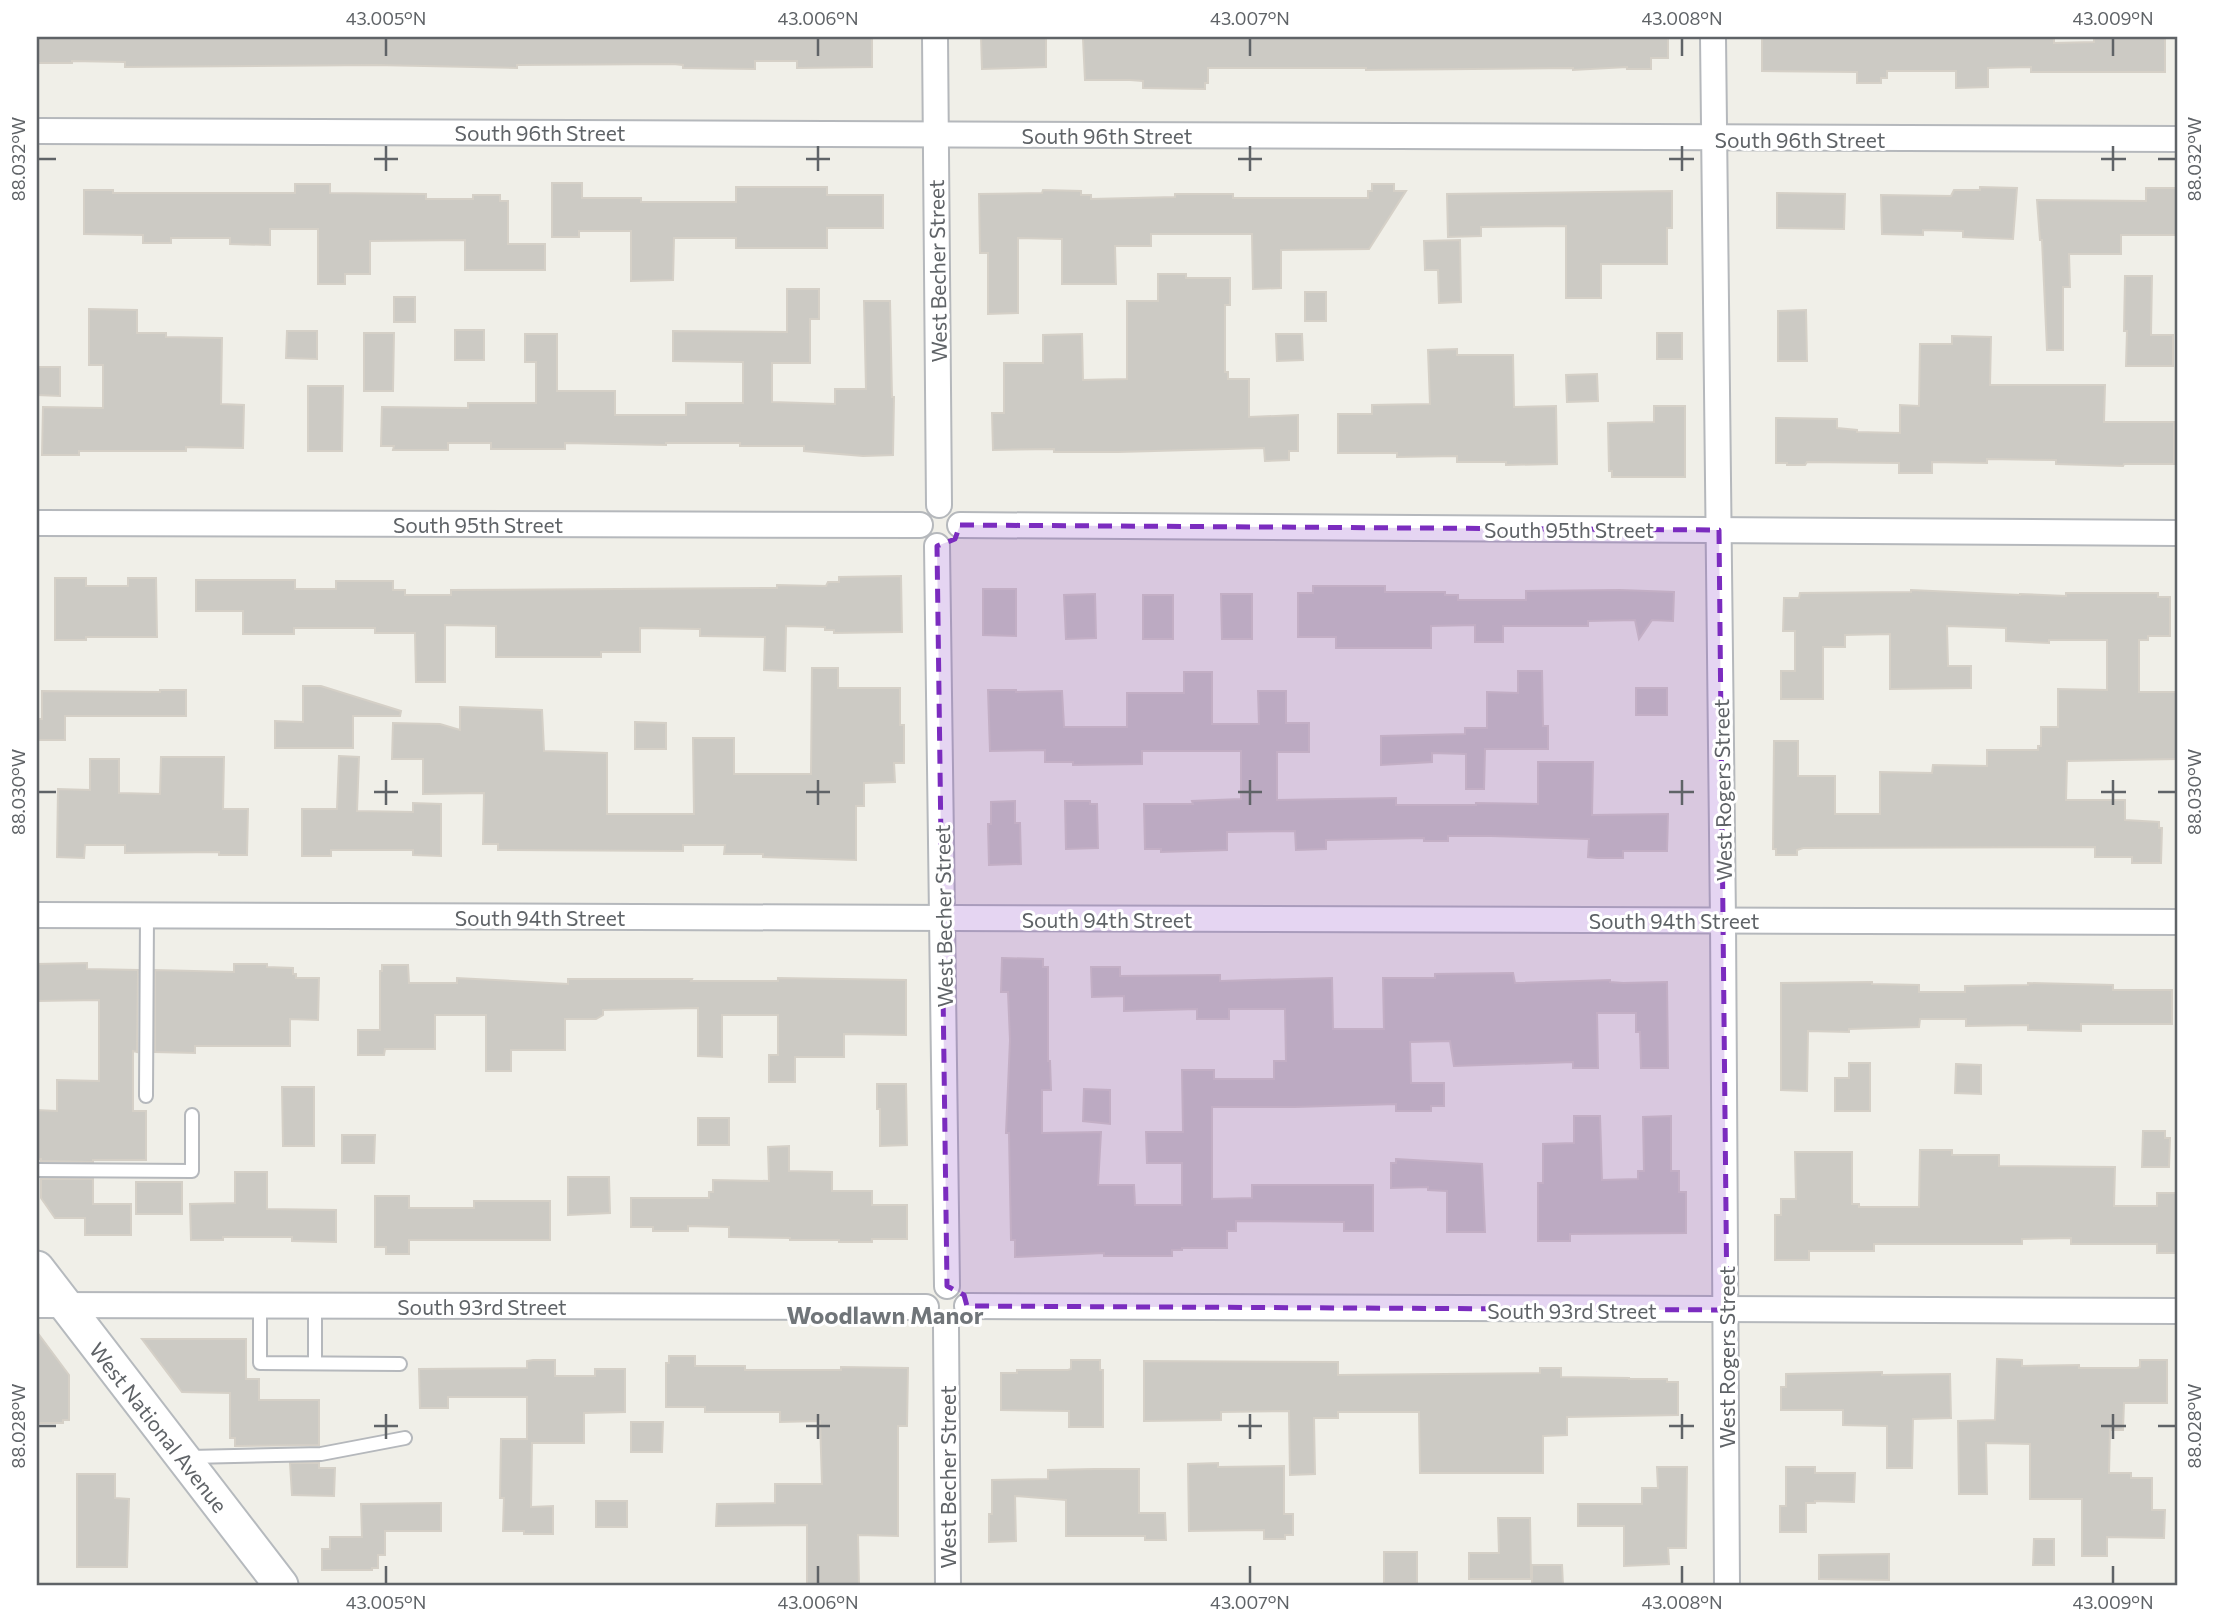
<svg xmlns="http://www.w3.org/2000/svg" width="2214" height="1622" font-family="Commissioner,sans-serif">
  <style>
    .building { fill: #cccac4; stroke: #d5d0c7; stroke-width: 2 }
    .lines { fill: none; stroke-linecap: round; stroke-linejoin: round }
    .lane-casing { stroke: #b5b8bc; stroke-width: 16 }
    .street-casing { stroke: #b5b8bc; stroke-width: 28 }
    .secondary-casing { stroke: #b6babe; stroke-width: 37 }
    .lane { stroke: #fff; stroke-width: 12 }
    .street { stroke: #fff; stroke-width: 24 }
    .secondary { stroke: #fff; stroke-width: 33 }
    .marked { fill: #7b2cbf; fill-opacity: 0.2; stroke: #7b2cbf; stroke-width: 5; stroke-dasharray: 14 9; stroke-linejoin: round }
    .ticks { fill: none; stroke: #5f6367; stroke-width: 2.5 }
    .labels { text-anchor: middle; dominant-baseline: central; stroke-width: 6; stroke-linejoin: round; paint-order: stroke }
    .street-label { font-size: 21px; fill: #5f6367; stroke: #fff }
    .quarter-label { font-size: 24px; font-weight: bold; fill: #707579; stroke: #fff }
    .neatline { fill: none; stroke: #5f6367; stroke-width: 2.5 }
    .ticks-label { font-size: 18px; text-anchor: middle; fill: #5f6367 }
  </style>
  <rect width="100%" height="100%" fill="#f0efe8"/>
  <g class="building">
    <path d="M37 37H872V67L797 68V61H755V69L683 68V65L673 64 517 65V68L375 65 125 67V62L72 61V63H37Z"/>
    <path d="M981 37H1046V67L982 69Z"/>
    <path d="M1218 37H1668V58H1651V69H1627V67L1573 70V68L1366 70V68H1208V83H1205V89L1143 88V81L1130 80H1085L1083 39H1167Z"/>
    <path d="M1762 37H2054V43L2094 42V37H2165V72H2031V67L1988 68V87L1956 88V71H1887V78H1881V83H1857V72L1762 71Z"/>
    <path d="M552 183H582V198H641V202H736V187H827V195H883V228H827V248H736V238H674L673 280 631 281V231H579V237H552Z"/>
    <path d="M295 184H330V193L426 194V199H473V195H500V201H508V244H545V270H465V240L370 241V274H345V284H318V229H270V245L230 244V238H171V243H143V235L84 234V190H113V193H295Z"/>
    <path d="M1372 184H1394V191H1406L1369 249 1281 250V288L1253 289 1252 234H1151V246H1115L1116 284H1062V239L1018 238V313L988 314V253H980L979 194 1042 193 1043 190 1081 191V195H1091V199L1175 197V194H1233V198H1368V191H1372Z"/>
    <path d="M1980 187 2017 188 2013 239 1963 237V231L1923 230V235L1882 234 1881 195 1951 196 1954 190H1980Z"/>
    <path d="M2146 188H2176V235H2121V254H2069L2070 287H2063V350H2047L2042 240H2040L2037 200 2146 201Z"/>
    <path d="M1672 191V228H1667V264H1601V298H1566V226L1481 227V236L1448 237 1447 194Z"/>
    <path d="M1777 193 1845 194 1844 229 1777 228Z"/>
    <path d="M1460 240 1461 302 1439 303 1438 270H1425L1424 241Z"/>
    <path d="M1158 274H1186V278H1230V305H1225V372H1228V379H1249V417L1298 415V451H1289V460L1265 461 1264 448 1118 452H1054V449L993 450 992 413H1004V363H1043V335L1082 334 1083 380 1127 379V301H1158Z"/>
    <path d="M2125 276H2152L2151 335H2173V366H2126L2127 331H2124Z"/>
    <path d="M787 289H819V319H810V363H772V402L835 404V389H866L864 301H890L892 397H894L893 455 863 456 804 451V446H740V443H666V445L565 443V449H491V443H448V450H393L394 446H381L382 407 468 408V403H536V362H525V334H557V391H615V415H686V403H743V362L673 361V331L787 332Z"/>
    <rect x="1305" y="292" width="21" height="29"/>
    <rect x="394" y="297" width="21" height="25"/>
    <path d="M89 309 137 310V333H166V337L222 338 221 404 244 405 243 448 186 447V451H79V455H42L43 407 103 408V365H89Z"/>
    <path d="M1806 310 1807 361H1778V311Z"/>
    <rect x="455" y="330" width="29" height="30"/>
    <path d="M287 331H317V359L286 358Z"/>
    <path d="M364 333H394L393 391H364Z"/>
    <rect x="1657" y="333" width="25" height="26"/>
    <path d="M1276 334H1302L1303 360 1277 361Z"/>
    <path d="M1952 336 1991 337 1990 385H2105L2104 422H2174V464H2124L2123 466 2056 464V460L1987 459V463L1932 462V473H1899V463L1807 462 1805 465H1787V463H1776V418L1837 419V428L1857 430V432L1900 433V405L1919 406 1920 344H1952Z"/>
    <path d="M1457 349V355H1513L1514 407 1556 406 1557 464 1506 465V462H1457V456L1397 457V453H1338V414H1372V405L1430 404 1428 350Z"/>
    <path d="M37 367H60V396L37 395Z"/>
    <path d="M1597 374 1598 401 1567 402 1566 375Z"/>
    <path d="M308 386H343L342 451H308Z"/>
    <path d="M1654 406H1685V477H1612V471H1609L1608 423 1654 422Z"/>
    <path d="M901 576 902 632 834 633V630H825V627L786 626 785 671 764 670 765 637 700 636V629L640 628V652H601V657H496V626L445 625V682H416L415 633H375V628H294V634H243V611H196V580H295V589H336V581H393V590H405V595H451V590L777 588V585L826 586 828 582H839V577Z"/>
    <path d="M55 578H86V586H128V578H156L157 637H86V640H55Z"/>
    <path d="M1313 586H1385V592H1445V595H1458V600H1526V591L1620 590 1674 592 1673 621 1652 620 1639 639 1635 620 1588 621V626H1503V642H1475V625L1431 626V648H1336V637H1298V593H1313Z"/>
    <path d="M983 589H1016V636L983 635Z"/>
    <path d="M1911 590 2020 595V594L2066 596V593H2158V597H2170V636H2148V640H2139V692H2176L2177 759 2067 761 2066 800H2125V820L2159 822V828H2162L2161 863H2132V857H2095V847L1803 848 1797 850V855H1776V849H1773L1774 741H1798V776H1835V814H1880V772L1932 773 1933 765 1987 766V750H2038V746H2041V727H2058V689L2107 690V640H2049V643L2006 641V628L1947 626 1948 666H1971V688L1890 689V634L1845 635V647H1823V699H1781V671H1795V631H1783L1784 598H1799L1800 593 1911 592Z"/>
    <path d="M1095 594 1096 638 1066 639 1064 595Z"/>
    <path d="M1221 594H1252V639H1222Z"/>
    <rect x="1143" y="595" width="30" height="44"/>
    <path d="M812 668H838V688H900V725H904V763H894L895 782 864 783V806H856V860L763 857V854H724L725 845H683V851L498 850V844H483L484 793 423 794V759H392L393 723 440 724 460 730V707L542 710 544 751 607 753V814H694L693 738H734V774H811Z"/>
    <path d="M1518 671H1542L1543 726H1548V749H1485L1484 789H1466V754L1432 753V762L1381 765V736L1465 734V728H1487V692L1518 693Z"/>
    <path d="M1184 672H1212V724H1259L1258 691H1286V723H1309V752H1277V800L1396 798V805H1476V803L1538 804V762H1593L1592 815 1668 814 1667 851H1623V858H1597L1588 857 1589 839 1491 836H1448V841H1424V838L1326 840V849L1296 850 1295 831 1227 832V850L1161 852V849H1145L1144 804H1193L1192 801 1241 799V751H1142V764L1073 765V762H1045V750L990 751 988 690H1016V692L1062 691 1064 727H1127V693H1184Z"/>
    <path d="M303 686H321L401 711 400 716H353V748H275V721L303 722Z"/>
    <rect x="1636" y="688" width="31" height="27"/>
    <path d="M160 690H186V716H65V740H37V719H42V691L160 692Z"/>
    <path d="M635 722 666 723V749H635Z"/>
    <path d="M339 756 359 757 357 811 413 812V803L441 804V856L413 855V850H331V856H302V809H337Z"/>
    <path d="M161 757H224L223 809H248L247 855H219V852L125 853V845H85L84 858 57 857 58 789 90 790V759H119V793L160 794Z"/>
    <path d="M1015 801V823H1020L1021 864 989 865 988 824H991V802Z"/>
    <path d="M1065 801H1090V804H1097L1098 848 1066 849Z"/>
    <path d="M1002 958 1043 959V967H1048V1061H1050L1051 1090H1042V1133L1101 1132 1098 1185H1134L1135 1205H1182V1163H1147L1146 1132H1183L1182 1070H1214V1079H1274V1061H1286L1285 1009H1229V1019H1197V1009L1124 1011V996L1092 997 1091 967H1120V976L1220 975V981L1332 978 1333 1029H1384L1383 978H1435V974L1513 973 1515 983 1610 980V982L1623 983 1667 982 1668 1068H1641L1640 1032H1636V1013H1597L1598 1068H1573V1062L1454 1066 1450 1041 1410 1042 1411 1083H1444V1106H1431V1111H1396V1104L1295 1107H1212V1199L1252 1198V1185H1373V1231H1344V1222L1236 1221V1231H1227V1248H1182V1250H1172V1256H1104V1253L1015 1257V1240H1011L1009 1133H1006L1010 1040 1008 992H1001Z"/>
    <path d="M87 963V969L138 970 137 1052 133 1051V1111H146V1160H93V1162L41 1161V1159H37V1110L57 1111V1080L99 1081V1000L37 1001V964Z"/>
    <path d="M234 964H267V967L293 968V974H296V978H319L318 1020 290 1019V1046H195V1053L155 1052V970L234 972Z"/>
    <path d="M382 965H408L409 983H457V978L568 984V979H692L691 981H778V978L906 980V1035L844 1034V1057H795V1082H769V1055H778V1015H722V1057L698 1056V1008L603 1010V1015L596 1019H565V1050H511V1071H486V1015H435V1049H385L384 1055H358V1030H380V971H382Z"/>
    <path d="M1872 982V984L1919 985V992H1965V986L2028 985V983L2113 985V990H2172V1024H2081V1031L2028 1030V1025L1966 1026V1019H1920L1919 1027 1849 1029V1032L1808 1031 1807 1091 1781 1090V983Z"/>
    <path d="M1849 1063H1870V1111H1835V1078H1849Z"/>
    <path d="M1956 1064 1981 1065V1094L1955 1093Z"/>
    <path d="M877 1084H906L907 1145 880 1146V1109H877Z"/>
    <path d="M282 1087H314V1146H283Z"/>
    <path d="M1084 1089 1110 1090V1124L1083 1121Z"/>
    <path d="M1574 1116H1600L1602 1180 1638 1179V1171H1644L1643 1117 1671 1116V1171H1679V1192H1686V1233L1570 1234V1241H1538V1183H1543V1144L1574 1143Z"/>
    <rect x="698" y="1118" width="31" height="27"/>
    <path d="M2143 1131H2165V1138H2170L2169 1167H2142Z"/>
    <path d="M342 1135H375L374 1163H342Z"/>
    <path d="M789 1146V1171L832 1172V1191H872V1205H907V1239H872V1242H839V1240H790V1238L729 1237V1227L688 1226V1231H653V1227H631V1198H709V1192H713V1180L769 1181 768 1147Z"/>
    <path d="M1920 1150H1952V1155H1999V1166L2115 1167 2114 1206H2157V1193H2177V1253H2157V1244H2071V1238L2022 1239V1244H1874V1251H1809V1260H1775V1215H1781V1199H1796L1795 1152H1852V1204H1859V1207H1919Z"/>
    <path d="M1396 1159 1482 1164 1485 1232H1447V1191L1428 1190V1187L1391 1188V1163H1396Z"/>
    <path d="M235 1172H267V1209L336 1210V1242L292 1241V1237H223V1240H191L190 1204 235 1203Z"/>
    <path d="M568 1177H609L610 1213 568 1215Z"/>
    <path d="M41 1179H93V1204H131V1235H85V1218H55L41 1198Z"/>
    <rect x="136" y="1182" width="46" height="32"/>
    <path d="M375 1196H409V1208H474V1201H550V1240H409V1254H386V1247H375Z"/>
    <path d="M37 1332 69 1375V1420H63V1423H37Z"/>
    <path d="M142 1339H246V1379H259V1400H319V1445L235 1446V1438H230V1393L182 1392Z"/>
    <path d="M669 1356H695V1366H745V1370H841V1367L908 1368 907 1426H898V1536L858 1535 859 1585H807V1525L716 1526 717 1504 775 1503V1484H822L820 1421 780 1422V1412H705V1407H666V1363H669Z"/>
    <path d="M1997 1359 2022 1360V1366L2079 1365V1368H2137L2140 1367V1360H2167V1403H2124L2123 1430H2110L2109 1473H2131V1478H2152V1510H2165L2164 1538 2107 1537V1556H2082V1499H2030V1444L1986 1443 1987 1494H1959L1958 1421 1995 1420Z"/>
    <path d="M533 1360H555V1376H595V1369H625V1412L584 1413V1443H532L531 1507 553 1506V1534H524V1531H503L504 1498H500L501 1439H527V1397H448V1408H420L419 1369 527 1368V1361Z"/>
    <path d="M1071 1360H1100V1370H1103V1427H1069V1411L1001 1410V1373H1017V1370H1068L1071 1369Z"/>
    <path d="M1144 1361 1338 1362V1375L1540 1373V1368H1561V1377L1629 1378V1379H1667V1382H1678V1415L1567 1417V1435L1543 1436V1473H1420L1419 1412H1338V1418H1314L1315 1474 1290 1475 1289 1411 1221 1412V1420L1144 1421Z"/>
    <path d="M1882 1372V1375L1950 1374 1951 1418 1913 1419 1912 1468H1887V1426L1843 1425V1410H1781V1387H1786V1374Z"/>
    <path d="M631 1422H663L662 1452H631Z"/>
    <path d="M290 1463H319V1468H335L334 1496 292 1495Z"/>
    <path d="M1218 1463V1467L1284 1466V1514H1293V1535H1285V1539H1264V1530L1189 1531 1188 1464Z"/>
    <path d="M1657 1467H1687L1686 1548H1668L1669 1564 1624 1566V1526H1578V1504H1642V1488H1658Z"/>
    <path d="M1786 1467H1815V1473H1855L1854 1502 1815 1501V1503H1806V1532H1780V1506H1786Z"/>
    <path d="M1094 1469H1139V1513H1165L1166 1540H1145V1536H1066V1500L1015 1496 1016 1541 989 1542V1514H992V1480L1048 1479V1470Z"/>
    <path d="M77 1474H115V1498L129 1499 127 1567H77Z"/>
    <rect x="596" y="1501" width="31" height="26"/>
    <path d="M441 1503V1531H385V1555H378V1568H372V1570H322V1549H330V1537H362L361 1504Z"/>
    <path d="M1498 1518H1530L1531 1579H1469V1553H1499Z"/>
    <path d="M2034 1539H2054V1565H2033Z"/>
    <rect x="1384" y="1552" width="33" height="31"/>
    <path d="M1889 1554V1580L1819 1579V1555Z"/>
    <path d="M1532 1565H1562L1563 1585H1532Z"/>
  </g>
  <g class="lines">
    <defs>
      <g id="lane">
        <path d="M146 1096 147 916"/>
        <path d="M37 1170 192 1171V1115"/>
        <path d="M260 1306V1363L400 1364"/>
        <path d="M315 1363V1306"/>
        <path d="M190 1457 321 1454 405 1438"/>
      </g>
      <g id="street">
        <path d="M935 37 939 505"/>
        <path d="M1713 37 1723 921 1727 1585"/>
        <path d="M37 131 2177 139"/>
        <path d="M37 523 920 525"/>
        <path d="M960 525 2177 533"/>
        <path d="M937 546 947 1286"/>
        <path d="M37 915 2177 922"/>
        <path d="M37 1305 926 1307"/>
        <path d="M967 1306 2177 1311"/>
        <path d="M946 1327 948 1585"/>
      </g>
      <path id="secondary" d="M37 1268 281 1585"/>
    </defs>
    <use href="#lane" class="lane-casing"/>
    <use href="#street" class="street-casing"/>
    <use href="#secondary" class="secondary-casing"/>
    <use href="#lane" class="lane"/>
    <use href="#street" class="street"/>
    <use href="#secondary" class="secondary"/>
  </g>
  <path class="marked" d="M960 525 1719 530 1727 1310 967 1306 964 1295 947 1286 937 546 955 539Z"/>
  <path class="ticks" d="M386 38V56M818 38V56M1250 38V56M1682 38V56M2113 38V56M386 146V171M818 146V171M1250 146V171M1682 146V171M2113 146V171M38 159H56M374 159H398M806 159H830M1238 159H1262M1669 159H1694M2101 159H2126M2158 159H2176M386 780V805M818 780V805M1250 780V805M1682 780V805M2113 780V805M38 792H56M374 792H398M806 792H830M1238 792H1262M1669 792H1694M2101 792H2126M2158 792H2176M386 1414V1439M818 1414V1439M1250 1414V1439M1682 1414V1439M2113 1414V1439M38 1426H56M374 1426H398M806 1426H830M1238 1426H1262M1669 1426H1694M2101 1426H2126M2158 1426H2176M386 1566V1584M818 1566V1584M1250 1566V1584M1682 1566V1584M2113 1566V1584"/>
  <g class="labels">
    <g class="street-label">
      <text x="540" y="132">South 96th Street</text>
      <text x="1107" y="135">South 96th Street</text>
      <text x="1800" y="139">South 96th Street</text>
      <text transform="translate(937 271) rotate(-91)">West Becher Street</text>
      <text x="478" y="524">South 95th Street</text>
      <text x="1569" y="529">South 95th Street</text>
      <text transform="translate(1722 790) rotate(-91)">West Rogers Street</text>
      <text transform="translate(943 916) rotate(-91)">West Becher Street</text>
      <text x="540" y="917">South 94th Street</text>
      <text x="1107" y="919">South 94th Street</text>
      <text x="1674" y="920">South 94th Street</text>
      <text x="482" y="1306">South 93rd Street</text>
      <text x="1572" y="1310">South 93rd Street</text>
      <text transform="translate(1726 1357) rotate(-90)">West Rogers Street</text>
      <text transform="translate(159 1427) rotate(52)">West National Avenue</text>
      <text transform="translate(947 1477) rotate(-90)">West Becher Street</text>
    </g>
    <g class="quarter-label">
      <text x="885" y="1314">Woodlawn Manor</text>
    </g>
  </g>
  <rect width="2214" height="1622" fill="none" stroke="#ffffff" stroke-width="77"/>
  <rect x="38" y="38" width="2138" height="1546" class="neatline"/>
  <g class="ticks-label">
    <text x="386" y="25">43.005°N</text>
    <text x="818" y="25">43.006°N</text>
    <text x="1250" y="25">43.007°N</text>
    <text x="1682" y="25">43.008°N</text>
    <text x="2113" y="25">43.009°N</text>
    <text transform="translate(2195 159) rotate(-90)" y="6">88.032°W</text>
    <text transform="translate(19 159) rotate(-90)" y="6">88.032°W</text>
    <text transform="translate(2195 792) rotate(-90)" y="6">88.030°W</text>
    <text transform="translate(19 792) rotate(-90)" y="6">88.030°W</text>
    <text transform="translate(2195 1426) rotate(-90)" y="6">88.028°W</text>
    <text transform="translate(19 1426) rotate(-90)" y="6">88.028°W</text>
    <text x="386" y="1609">43.005°N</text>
    <text x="818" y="1609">43.006°N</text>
    <text x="1250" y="1609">43.007°N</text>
    <text x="1682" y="1609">43.008°N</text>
    <text x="2113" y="1609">43.009°N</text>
  </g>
</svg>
